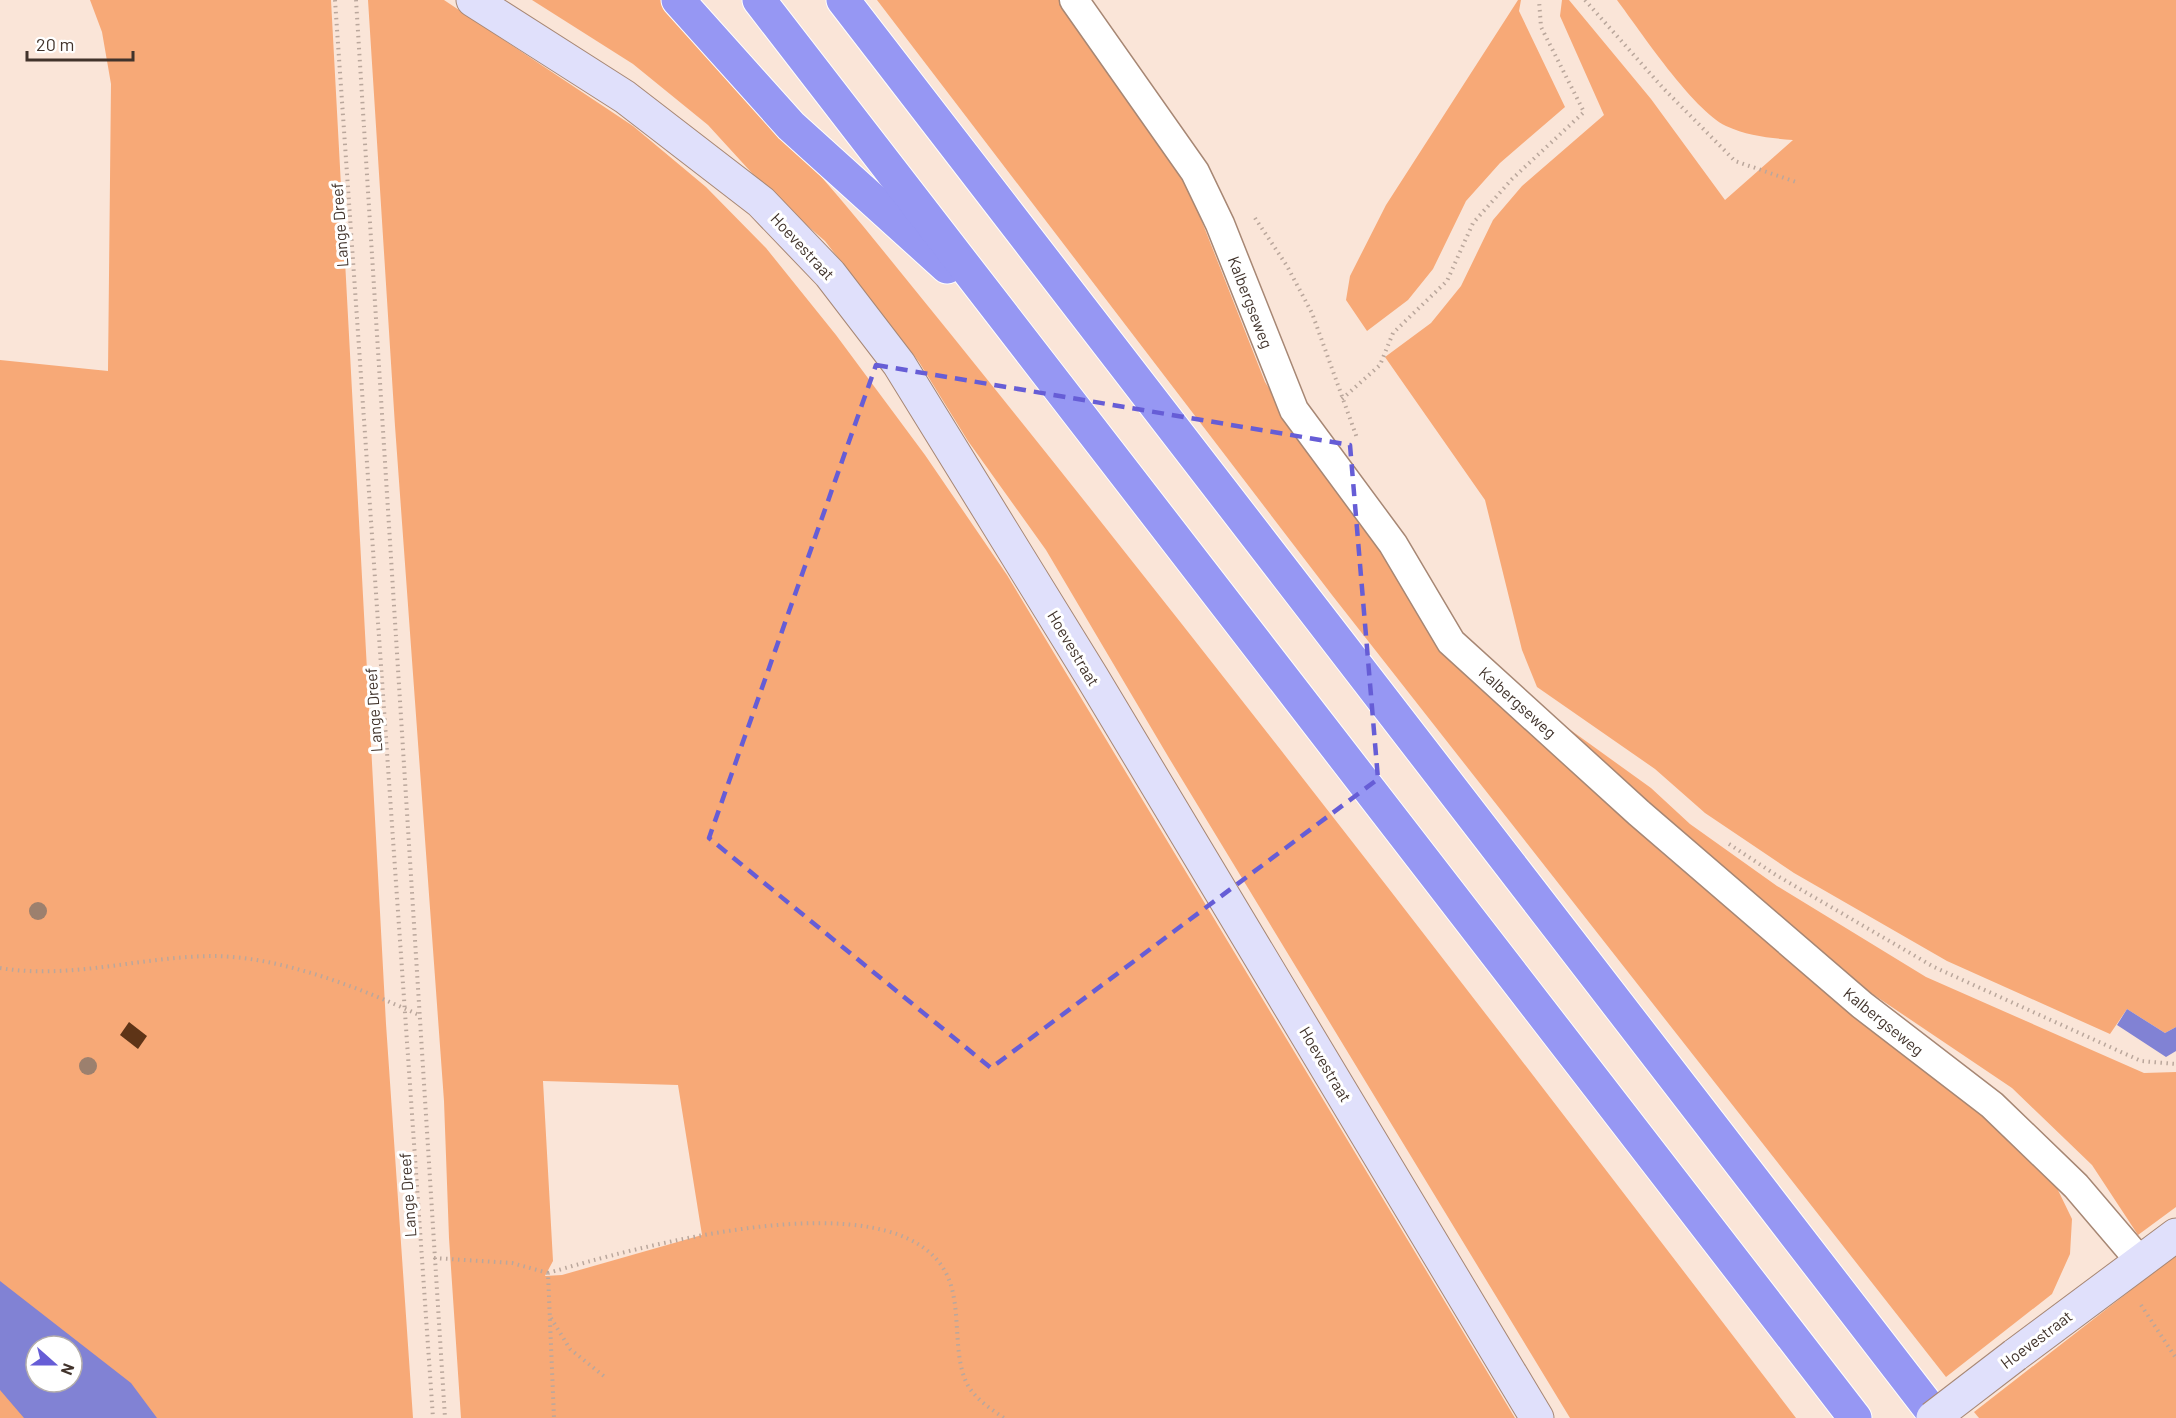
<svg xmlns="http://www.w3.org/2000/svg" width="2176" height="1418" font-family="Barlow,sans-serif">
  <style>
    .green { fill: #f7a977; fill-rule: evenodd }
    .water { fill: #8182d4; fill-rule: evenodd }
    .building { fill: #5e3417 }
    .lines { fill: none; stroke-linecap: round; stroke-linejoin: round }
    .street-casing { stroke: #a78774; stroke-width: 31 }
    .secondary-casing { stroke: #a78774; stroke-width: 35 }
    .highway-casing { stroke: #fff; stroke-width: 35 }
    .path { stroke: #baa79c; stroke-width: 4; stroke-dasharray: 1.5 4.5; stroke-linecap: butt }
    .street { stroke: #fff; stroke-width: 28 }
    .secondary { stroke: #e0e0fb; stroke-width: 33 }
    .highway { stroke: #9697f3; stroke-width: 33 }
    .secondary-bridge-casing { stroke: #a78774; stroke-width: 35; stroke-linecap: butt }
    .secondary-bridge { stroke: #e0e0fb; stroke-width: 33 }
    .tree { fill: #9c806e }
    .marked { fill: none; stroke: #665dd6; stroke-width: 4.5; stroke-dasharray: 12 8; stroke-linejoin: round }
    .labels { text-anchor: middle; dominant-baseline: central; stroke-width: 6; stroke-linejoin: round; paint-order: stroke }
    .street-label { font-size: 16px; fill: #41332b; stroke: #fff }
  </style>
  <rect width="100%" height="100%" fill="#fae5d8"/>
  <g class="green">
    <path d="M90 0H331L386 1024 413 1418H0V360L108 371 111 84 102 32ZM36 1346H72V1382H36Z"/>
    <path d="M368 0H444L633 126 706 187 766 248 836 335 925 455 1007 575 1515 1418H461L449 1238 444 1101 395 426ZM543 1081 678 1085 702 1235 562 1275 545 1276 553 1261Z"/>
    <path d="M532 0H665C729 76 800 149 863 226 1182 617 1489 1017 1796 1418H1570L1169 758 1046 550 968 441 919 362 825 241 772 195 708 125 633 64Z"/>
    <path d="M877 0H1060L1186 181 1265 382 1307 450 1364 530 1494 684 1549 747 1661 852 1801 971 2028 1148 2057 1188 2072 1219 2070 1254 2052 1294 1946 1377 1332 595Z"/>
    <path d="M1518 0H1521L1519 11 1565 107 1500 163 1466 201 1433 269 1408 300 1367 331 1346 300 1350 276 1386 205Z"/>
    <path d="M1562 0H1569L1651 99 1725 200 1793 140C1769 138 1748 136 1726 126 1692 109 1641 32 1617 0H2176V1027L2165 1033 2127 1009 2110 1034 1947 961 1794 873 1705 813 1655 769 1537 687 1522 650 1485 500 1385 357 1431 323 1461 286 1493 220 1522 186 1604 115 1560 16Z"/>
    <path d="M1533 703 1651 788 1690 824 1777 886 1926 977 2144 1073 2176 1072V1207L2138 1235 2092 1165 2012 1088 1871 993 1529 709Z"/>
    <path d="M2176 1255V1418H1979L1974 1412Z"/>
  </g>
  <g class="water">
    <path d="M2127 1009 2165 1033 2176 1027V1051L2166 1057 2117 1025Z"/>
    <path d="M0 1281 131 1383 157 1418H24L0 1390ZM36 1346H72V1382H36Z"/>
  </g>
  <path class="building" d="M129 1022 147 1036 138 1049 120 1035Z"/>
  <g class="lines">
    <defs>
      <path id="street" d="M1074 0 1195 172 1220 224 1294 410 1393 544 1451 642 1639 813 1862 1005 1992 1105 2076 1186 2140 1261"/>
      <g id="secondary">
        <path d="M473 0 625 97 761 202 830 274 899 364 1092 677 1537 1418"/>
        <path d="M2015 1355 2176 1235"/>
      </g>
      <g id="highway">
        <path d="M678 0 791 126 947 267"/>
        <path d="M759 0 1855 1418"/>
        <path d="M843 0 1937 1418"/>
      </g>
    </defs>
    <use href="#street" class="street-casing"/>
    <use href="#secondary" class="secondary-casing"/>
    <use href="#highway" class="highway-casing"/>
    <g class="path">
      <path d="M335 0 433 1418"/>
      <path d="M356 0 445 1418"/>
      <path d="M1585 0 1663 88 1735 161 1796 182"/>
      <path d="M1255 218 1287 266 1312 313 1357 438"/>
      <path d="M1342 399 1380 365 1393 333 1447 281 1473 223 1512 179 1584 112 1541 27 1539 0"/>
      <path d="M1729 844 1776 875 1934 967 2141 1061 2176 1064"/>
      <path d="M0 968C71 980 143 956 214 956 281 957 358 987 419 1015"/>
      <path d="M434 1258 512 1263 548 1273 554 1418"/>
      <path d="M548 1273C631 1249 894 1174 946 1273 965 1309 948 1367 975 1395 983 1404 994 1411 1004 1418"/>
      <path d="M2141 1305 2176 1358"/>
      <path d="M551 1318 570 1349 605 1377"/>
    </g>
    <use href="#street" class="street"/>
    <use href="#secondary" class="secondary"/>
    <use href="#highway" class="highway"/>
    <defs>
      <path id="secondary-bridge" d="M1933 1418 2015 1355"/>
    </defs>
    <use href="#secondary-bridge" class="secondary-bridge-casing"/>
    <use href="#secondary-bridge" class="secondary-bridge"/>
  </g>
  <g class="tree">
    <circle cx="38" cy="911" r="9"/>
    <circle cx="88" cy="1066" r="9"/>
  </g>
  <path class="marked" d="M876 365 1350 445 1378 779 991 1068 709 838Z"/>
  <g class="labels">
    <g class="street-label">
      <text transform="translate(339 225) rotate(-94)">Lange Dreef</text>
      <text transform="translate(803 246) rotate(47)">Hoevestraat</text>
      <text transform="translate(1251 302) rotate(69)">Kalbergseweg</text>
      <text transform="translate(1074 648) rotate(59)">Hoevestraat</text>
      <text transform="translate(1518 702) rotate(42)">Kalbergseweg</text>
      <text transform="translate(373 710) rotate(-94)">Lange Dreef</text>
      <text transform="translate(1884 1021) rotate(39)">Kalbergseweg</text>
      <text transform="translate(1326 1064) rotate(59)">Hoevestraat</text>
      <text transform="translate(407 1195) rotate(-94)">Lange Dreef</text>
      <text transform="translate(2036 1339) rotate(-37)">Hoevestraat</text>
    </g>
  </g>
  <g transform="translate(54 1364) rotate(111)"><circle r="28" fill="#ffffff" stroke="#b3adaa" stroke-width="1.5"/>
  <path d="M0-4.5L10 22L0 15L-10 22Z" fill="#665dd6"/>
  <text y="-9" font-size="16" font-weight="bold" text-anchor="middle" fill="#41332b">N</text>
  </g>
  <path d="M27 51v9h106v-9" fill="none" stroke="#41332b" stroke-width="3"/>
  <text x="36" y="51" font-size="18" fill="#41332b" stroke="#ffffff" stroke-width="4.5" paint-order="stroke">20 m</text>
</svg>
